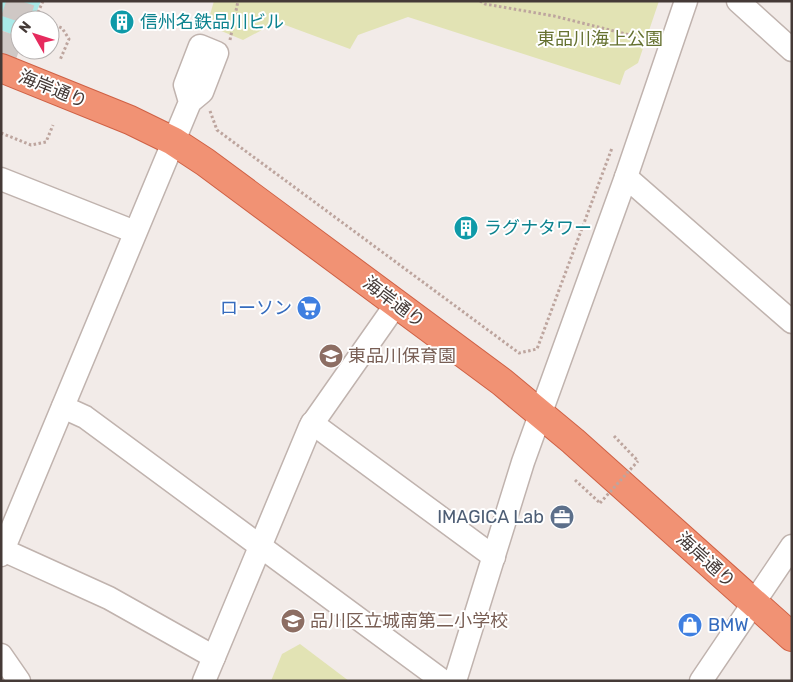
<svg xmlns="http://www.w3.org/2000/svg" width="793" height="682" font-family="Rubik,'Noto Sans JP',sans-serif">
  <style>
    .green { fill: #e2e3b4 }
    .water { fill: #a9eae8 }
    .pier { fill: #f2ebe8 }
    .lines { fill: none; stroke-linecap: round; stroke-linejoin: round }
    .highway-tunnel { stroke: #cfc8c5; stroke-width: 28; stroke-dasharray: 28 14; stroke-linecap: butt }
    .minor-casing { stroke: #c0b3ae; stroke-width: 25 }
    .highway-casing { stroke: #cf6145; stroke-width: 30 }
    .path { stroke: #bda59e; stroke-width: 3; stroke-dasharray: 2.5 2.5; stroke-linecap: butt }
    .minor { stroke: #fff; stroke-width: 22 }
    .highway { stroke: #f19274; stroke-width: 28 }
    .path-bridge { stroke: #bda59e; stroke-width: 3; stroke-dasharray: 2.5 2.5; stroke-linecap: butt }
    .labels { text-anchor: middle; dominant-baseline: central; stroke-width: 4; stroke-linejoin: round; paint-order: stroke }
    .culture-label { font-size: 18px; fill: #0d838f; stroke: #fff; text-anchor: start }
    .park-label { font-size: 18px; fill: #657130; stroke: #fff }
    .street-label { font-size: 18px; fill: #453a37; stroke: #fff }
    .shop-label { font-size: 18px; fill: #366cbe; stroke: #fff; text-anchor: end }
    .education-label { font-size: 18px; fill: #785e54; stroke: #fff; text-anchor: start }
    .service-label { font-size: 18px; fill: #4e5e75; stroke: #fff; text-anchor: end }
  </style>
  <rect width="100%" height="100%" fill="#f2ebe8"/>
  <g class="green">
    <path d="M214 1H659L638 63 625 71 620 85 408 17 358 35 350 49 277 22 243 40 207 25Z"/>
    <path d="M300 644 349 681H271L282 654Z"/>
  </g>
  <path class="water" d="M1 1H41L33 20H20V50L1 95Z"/>
  <path class="pier" d="M1 30 20 38V50H23L4 96 1 98Z"/>
  <g class="lines">
    <path class="highway-tunnel" d="M1 60 21 1"/>
    <defs>
      <g id="minor">
        <path d="M738 1 792 50"/>
        <path d="M626 177 792 322"/>
        <path d="M1 179 135 232"/>
        <path d="M63 407 85 417 443 681"/>
        <path d="M312 423 494 557"/>
        <path d="M3 550 109 598 214 657"/>
        <path d="M1 555 190 102 202 92 217 53 200 46 185 85 190 102"/>
        <path d="M1 655 19 681"/>
        <path d="M204 681 310 427 397 303"/>
        <path d="M455 681 523 462 626 177 686 1"/>
        <path d="M701 681 792 546"/>
      </g>
      <path id="highway" d="M1 68 130 120 173 141 205 162 502 382 573 441 792 637"/>
    </defs>
    <use href="#minor" class="minor-casing"/>
    <use href="#highway" class="highway-casing"/>
    <g class="path">
      <path d="M43 1 36 17 43 20"/>
      <path d="M480 1 485 4 554 16 650 40"/>
      <path d="M50 23 62 28 69 39 60 60"/>
      <path d="M230 40 238 1"/>
      <path d="M210 111 217 130 519 353 537 349 612 148"/>
      <path d="M1 133 31 145 46 142 53 125"/>
      <path d="M614 436 638 461"/>
      <path d="M575 480 600 503"/>
    </g>
    <use href="#minor" class="minor"/>
    <use href="#highway" class="highway"/>
    <path class="path-bridge" d="M600 503 638 461"/>
  </g>
  <defs>
    <symbol id="building-disc" viewBox="-11 -11 22 22"><circle r="9.5" fill="#0f9aa8" stroke="#fff"/><path d="M-4-6H4V6H1V3H-1V6H-4ZM-2.5-4.3h1.7v1.8h-1.7ZM.8-4.3h1.7v1.8H.8ZM-2.5-1h1.7V.8h-1.7ZM.8-1h1.7V.8H.8Z" fill="#fff"/></symbol>
    <symbol id="supermarket-disc" viewBox="-11 -11 22 22"><circle r="9.5" fill="#3f7fe0" stroke="#fff"/><path d="M-6-5.5h2.5l.6 2H6L4.5 2H-2.5L-4.4-4H-6ZM-1.5 3.2a1.3 1.3 0 1 0 .1 0ZM3 3.2a1.3 1.3 0 1 0 .1 0Z" fill="#fff"/></symbol>
    <symbol id="school-disc" viewBox="-11 -11 22 22"><circle r="9.5" fill="#8d6e63" stroke="#fff"/><path d="M0-5L7-2L0 1L-7-2ZM-4 1L0 2.5L4 1V4Q0 6-4 4Z" fill="#fff"/></symbol>
    <symbol id="office-disc" viewBox="-11 -11 22 22"><circle r="9.5" fill="#5c6f8a" stroke="#fff"/><path d="M-6-3h4V-5.5h4V-3h4V5H-6ZM-1-4.5V-3h2v-1.5ZM-6 0V1H6V0Z" fill="#fff"/></symbol>
    <symbol id="shop-disc" viewBox="-11 -11 22 22"><circle r="9.5" fill="#3f7fe0" stroke="#fff"/><path d="M-5-2.5h2.3a2.7 3.5 0 0 1 5.4 0H5L5.5 6h-11ZM-1.5-2.5h3a1.5 2.3 0 0 0-3 0Z" fill="#fff"/></symbol>
  </defs>
  <g fill-rule="evenodd">
    <use href="#building-disc" x="108" y="8" width="28" height="28"/>
    <use href="#building-disc" x="452" y="214" width="28" height="28"/>
    <use href="#supermarket-disc" x="295" y="294" width="28" height="28"/>
    <use href="#school-disc" x="317" y="342" width="28" height="28"/>
    <use href="#office-disc" x="548" y="503" width="28" height="28"/>
    <use href="#school-disc" x="279" y="607" width="28" height="28"/>
    <use href="#shop-disc" x="676" y="611" width="28" height="28"/>
  </g>
  <g class="labels">
    <g class="culture-label">
      <text x="140" y="22">信州名鉄品川ビル</text>
      <text x="484" y="228">ラグナタワー</text>
    </g>
    <g class="park-label">
      <text x="600" y="39">東品川海上公園</text>
    </g>
    <g class="street-label">
      <text transform="translate(53 89) rotate(22)">海岸通り</text>
      <text transform="translate(394 302) rotate(37)">海岸通り</text>
      <text transform="translate(706 560) rotate(42)">海岸通り</text>
    </g>
    <g class="shop-label">
      <text x="292" y="308">ローソン</text>
      <text x="708" y="625" text-anchor="start">BMW</text>
    </g>
    <g class="education-label">
      <text x="348" y="356">東品川保育園</text>
      <text x="310" y="621">品川区立城南第二小学校</text>
    </g>
    <g class="service-label">
      <text x="544" y="517">IMAGICA Lab</text>
    </g>
  </g>
  <rect width="793" height="682" fill="none" stroke="#453a37" stroke-width="5"/>
  <g transform="translate(35 35) rotate(309)"><circle r="24" fill="#ffffff" stroke="#b5b0af"/>
  <path d="M0-4L9 19L0 12L-9 19Z" fill="#e62b5e"/>
  <text y="-8" font-size="14" font-weight="bold" text-anchor="middle" fill="#453a37">N</text>
  </g>
</svg>
